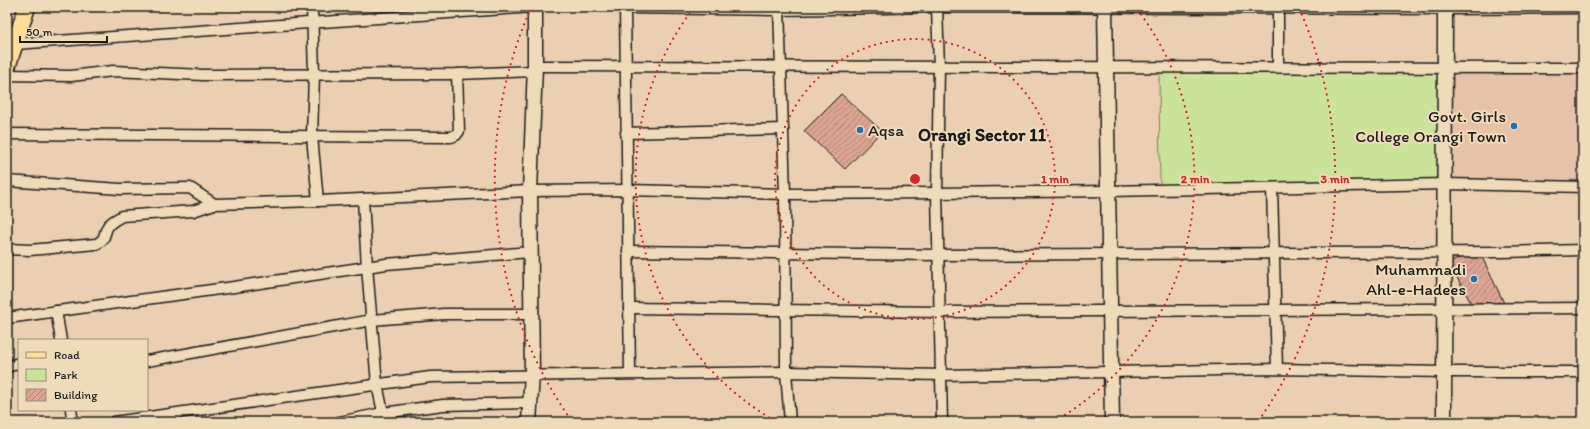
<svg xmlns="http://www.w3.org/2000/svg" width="1590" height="429" font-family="Itim,sans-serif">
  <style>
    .built { fill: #e6c2a9 }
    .green { fill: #cbe398; stroke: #74805a }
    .building { fill: url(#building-hatch); stroke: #1c1c1c }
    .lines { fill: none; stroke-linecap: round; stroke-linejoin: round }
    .street-casing { stroke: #1c1c1c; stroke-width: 13 }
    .secondary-casing { stroke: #1c1c1c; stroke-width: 17 }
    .primary-casing { stroke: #1c1c1c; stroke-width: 19 }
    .street { stroke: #efdab9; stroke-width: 10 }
    .secondary { stroke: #efdab9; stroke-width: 14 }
    .primary { stroke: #ffdd96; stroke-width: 16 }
    .ring { fill: none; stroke: #d62828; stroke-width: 2; stroke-dasharray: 2 4 }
    .poi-dot { fill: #1f6fb2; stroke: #efdab9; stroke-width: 1.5 }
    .labels { text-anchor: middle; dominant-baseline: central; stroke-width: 4; stroke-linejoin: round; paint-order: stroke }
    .poi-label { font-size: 17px; fill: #1c1c1c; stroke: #efdab9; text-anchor: end }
    .neighbourhood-label { font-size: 18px; font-weight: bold; fill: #1c1c1c; stroke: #efdab9 }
    .centre { fill: #d62828; stroke: #efdab9; stroke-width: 2 }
    .ring-label { font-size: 12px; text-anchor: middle; font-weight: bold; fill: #d62828; stroke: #efdab9; stroke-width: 4; stroke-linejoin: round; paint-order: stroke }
  </style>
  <defs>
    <pattern id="building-hatch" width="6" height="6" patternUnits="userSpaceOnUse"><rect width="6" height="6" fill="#dba494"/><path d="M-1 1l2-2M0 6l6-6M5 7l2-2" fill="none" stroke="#b18578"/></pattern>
  </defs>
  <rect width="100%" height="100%" fill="#ebcfb2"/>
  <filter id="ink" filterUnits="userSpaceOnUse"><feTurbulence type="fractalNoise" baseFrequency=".025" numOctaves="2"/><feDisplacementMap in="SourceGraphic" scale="8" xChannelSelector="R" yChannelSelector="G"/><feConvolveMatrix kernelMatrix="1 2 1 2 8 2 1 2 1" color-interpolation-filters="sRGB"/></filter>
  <g filter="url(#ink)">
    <path class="built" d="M1445 68H1583V187L1445 184Z"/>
    <path class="green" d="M1159 67 1445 68V184L1160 190Z"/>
    <g class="building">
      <path d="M841 94 882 131 845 169 804 131Z"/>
      <path d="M1466 255H1481L1505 305H1472L1449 263Z"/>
    </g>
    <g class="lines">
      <defs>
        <g id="street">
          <path d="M312 7 314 74 312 136 318 201"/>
          <path d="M625 7 630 373"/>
          <path d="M779 7 785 194 786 372 790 422"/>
          <path d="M937 7 939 67 937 193 942 422"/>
          <path d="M1278 7V67"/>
          <path d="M625 8 779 10 937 7 1445 9 1583 8"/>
          <path d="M15 44 533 7"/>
          <path d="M535 66 1583 68"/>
          <path d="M7 75 71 76 113 71 203 75 457 74 535 71"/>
          <path d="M626 133 783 129"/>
          <path d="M7 134 451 137 456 135 459 131 457 74"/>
          <path d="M7 181 120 189 190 188 214 204 193 211 122 216C117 219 112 221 108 226 103 234 107 239 96 244L30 250 7 249"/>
          <path d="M1272 188 1277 369"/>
          <path d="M363 199 367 267 377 384 385 422"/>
          <path d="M214 204 318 201 530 191 627 190 785 194 937 193 1108 191 1445 184 1583 187"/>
          <path d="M628 251 939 255 1503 252 1583 250"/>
          <path d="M629 308 940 312 1583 308"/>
          <path d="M56 311 61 340"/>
          <path d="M7 318 234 287 386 264 530 252"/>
          <path d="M147 361 372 320 444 314H531"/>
          <path d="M7 367 19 363"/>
          <path d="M71 410 73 422"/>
          <path d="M114 422 430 377 786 372 942 375 1277 369 1444 372H1583"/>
          <path d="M339 422 383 413 443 405 530 403"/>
        </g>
        <g id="secondary">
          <path d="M1105 7 1112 422"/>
          <path d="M529 422 532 374 530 191 535 66V7"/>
          <path d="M1444 422 1445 7"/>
        </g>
        <path id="primary" d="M7 67 27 7"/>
      </defs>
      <use href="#street" class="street-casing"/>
      <use href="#secondary" class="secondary-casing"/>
      <use href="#primary" class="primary-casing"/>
      <use href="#street" class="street"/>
      <use href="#secondary" class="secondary"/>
      <use href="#primary" class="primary"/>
    </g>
  </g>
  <g class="ring">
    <circle cx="915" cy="179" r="140"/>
    <path d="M775 421A280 280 0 0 1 693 9M1137 9A280 280 0 0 1 1055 421"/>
    <path d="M571 420A420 420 0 0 1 531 8M1299 8A420 420 0 0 1 1259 420"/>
  </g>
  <g class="poi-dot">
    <circle cx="1514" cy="126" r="4"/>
    <circle cx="860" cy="130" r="4"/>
    <circle cx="1474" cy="279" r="4"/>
  </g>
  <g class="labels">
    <g class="poi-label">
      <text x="1506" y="116">Govt. Girls<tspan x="1506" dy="20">College Orangi Town</tspan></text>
      <text x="868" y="130" text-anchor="start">Aqsa</text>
      <text x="1466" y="269">Muhammadi<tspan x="1466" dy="20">Ahl-e-Hadees</tspan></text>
    </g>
    <g class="neighbourhood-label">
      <text x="982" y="135">Orangi Sector 11</text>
    </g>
  </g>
  <circle cx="915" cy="179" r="6" class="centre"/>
  <g class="ring-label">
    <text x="1055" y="183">1 min</text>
    <text x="1195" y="183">2 min</text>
    <text x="1335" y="183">3 min</text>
  </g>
  <rect width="1590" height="429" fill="none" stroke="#efdab9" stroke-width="24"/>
  <rect x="12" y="12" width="1566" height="405" fill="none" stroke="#1c1c1c" stroke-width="1.5" filter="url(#ink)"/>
  <rect x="18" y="339" width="130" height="72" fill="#efdab9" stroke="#9b8e7a"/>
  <rect x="26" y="352" width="20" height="6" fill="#ffdd96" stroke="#9b8e7a"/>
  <text x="54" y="359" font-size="12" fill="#1c1c1c">Road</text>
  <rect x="26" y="369" width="20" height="12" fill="#cbe398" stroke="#9b8e7a"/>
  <text x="54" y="379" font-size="12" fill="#1c1c1c">Park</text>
  <rect x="26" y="389" width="20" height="12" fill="url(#building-hatch)" stroke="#9b8e7a"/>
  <text x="54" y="399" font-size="12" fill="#1c1c1c">Building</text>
  <path d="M20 36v6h87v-6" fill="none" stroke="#1c1c1c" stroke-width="2"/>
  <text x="26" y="36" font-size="12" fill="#1c1c1c" stroke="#efdab9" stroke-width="3" paint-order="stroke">50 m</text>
</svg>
